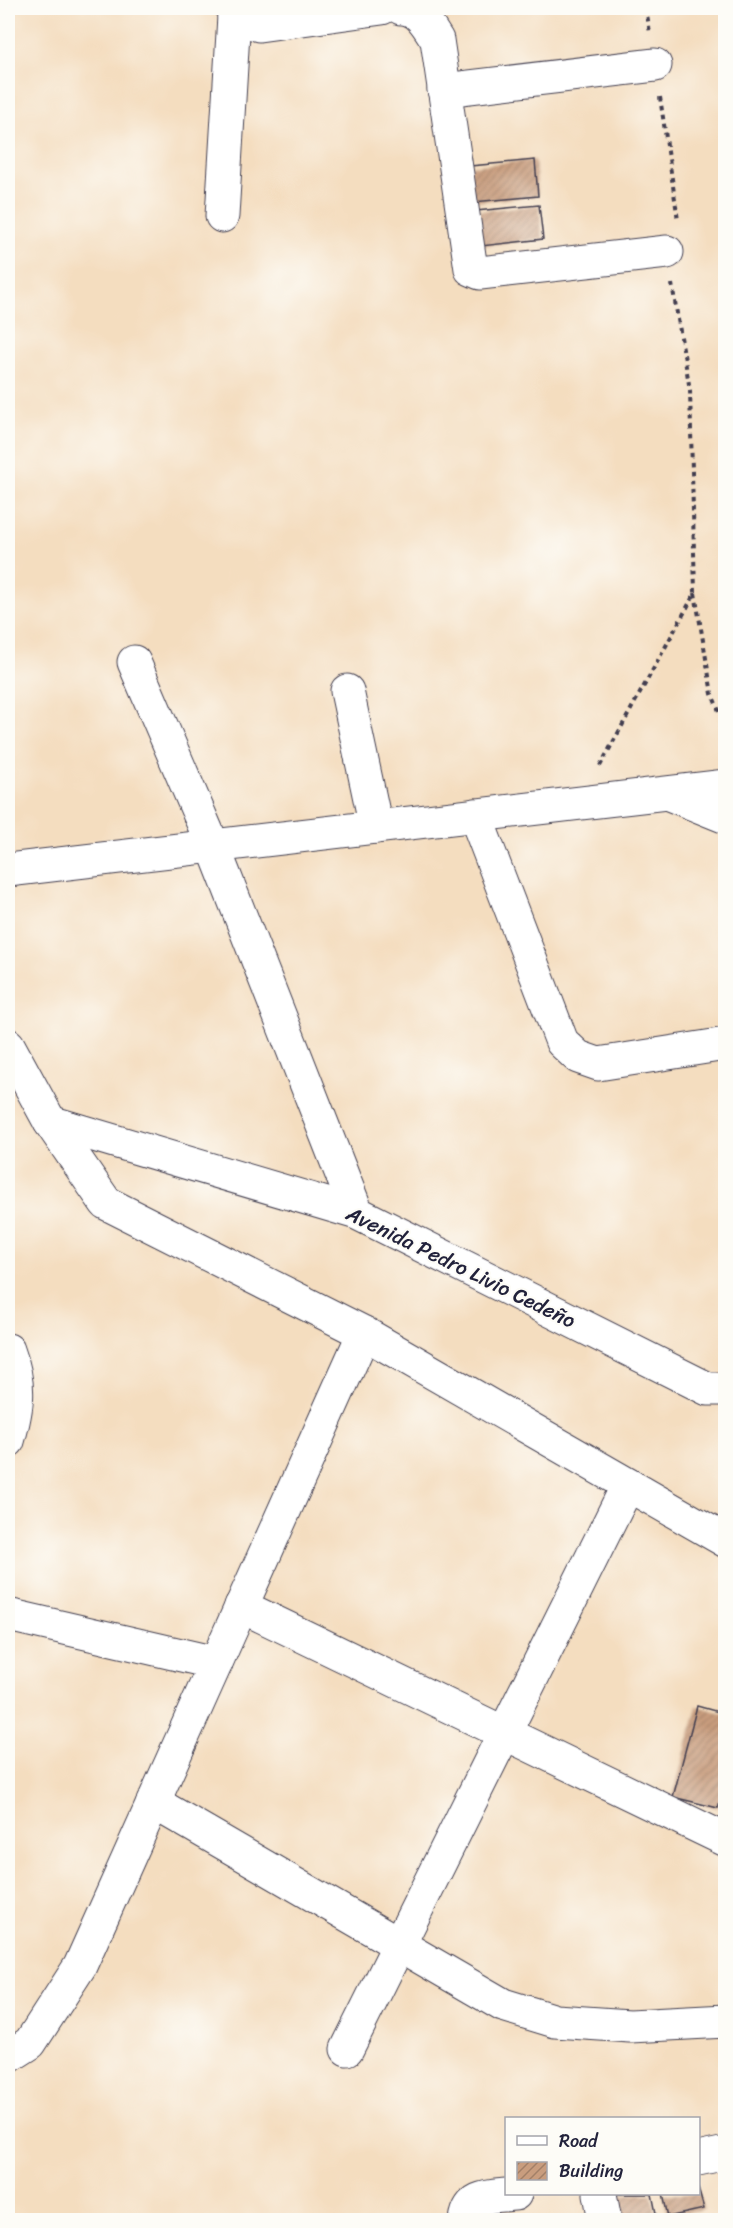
<svg xmlns="http://www.w3.org/2000/svg" width="733" height="2228" font-family="Sriracha,sans-serif">
  <style>
    .building { fill: url(#building-hatch) }
    .lines { fill: none; stroke-linecap: round; stroke-linejoin: round }
    .minor-casing { stroke: #423e4f; stroke-width: 35 }
    .tertiary-casing { stroke: #423e4f; stroke-width: 35 }
    .path { stroke: #423e4f; stroke-width: 4; stroke-dasharray: 4.5 4.5; stroke-linecap: butt }
    .minor { stroke: #fff; stroke-width: 33 }
    .tertiary { stroke: #fff; stroke-width: 33 }
    .labels { text-anchor: middle; dominant-baseline: central; stroke-width: 4.5; stroke-linejoin: round; paint-order: stroke }
    .street-label { font-size: 21px; fill: #22223b; stroke: #fdfcf7 }
  </style>
  <defs>
    <pattern id="building-hatch" width="6" height="6" patternUnits="userSpaceOnUse" patternTransform="scale(1.5)"><rect width="6" height="6" fill="#c99d7e"/><path d="M-1 1l2-2M0 6l6-6M5 7l2-2" fill="none" stroke="#a38068"/></pattern>
  </defs>
  <rect width="100%" height="100%" fill="#fdfcf7"/>
  <filter id="ink" filterUnits="userSpaceOnUse"><feTurbulence type="fractalNoise" baseFrequency=".0167" numOctaves="2"/><feDisplacementMap in="SourceGraphic" scale="12" xChannelSelector="R" yChannelSelector="G"/><feConvolveMatrix kernelMatrix="1 2 1 2 8 2 1 2 1" color-interpolation-filters="sRGB"/></filter>
  <filter id="wash" filterUnits="userSpaceOnUse"><feTurbulence type="fractalNoise" baseFrequency=".008" numOctaves="4" result="noise"/><feDisplacementMap in="SourceGraphic" scale="24" xChannelSelector="R" yChannelSelector="G"/><feGaussianBlur stdDeviation="1.35" result="paint"/><feColorMatrix in="noise" values="0 0 0 0 0 0 0 0 0 0 0 0 0 0 0 0 0 1.4 0 .05"/><feComposite in="paint" operator="in"/></filter>
  <g filter="url(#wash)">
    <rect width="100%" height="100%" fill="#f4ddbf"/>
    <g id="blocks">
      <g class="building">
        <path d="M535 160 538 196 473 202 470 166Z"/>
        <path d="M539 205 543 239 481 246 476 211Z"/>
        <path d="M697 1706 726 1714V1781L718 1808 673 1797Z"/>
        <path d="M698 2188 704 2209 668 2217 663 2194H698Z"/>
        <path d="M612 2194H652L657 2218 618 2220Z"/>
      </g>
    </g>
  </g>
  <g filter="url(#ink)">
    <use href="#blocks" fill-opacity="0" stroke="#423e4f" stroke-width="1.5"/>
    <g class="lines">
      <defs>
        <g id="minor">
          <path d="M401 8C419 8 428 26 437 40L471 269 480 273 667 252"/>
          <path d="M234 16 259 25 382 8"/>
          <path d="M444 90 655 65"/>
          <path d="M222 216 234 16 237 8"/>
          <path d="M134 662 213 846 357 1213"/>
          <path d="M347 691 376 827"/>
          <path d="M669 794 726 817"/>
          <path d="M475 815 562 1042 578 1057 598 1064 726 1044"/>
          <path d="M8 870 726 786"/>
          <path d="M50 1122 357 1213 708 1389H726"/>
          <path d="M8 1350C21 1385 18 1406 8 1441"/>
          <path d="M241 1606 726 1840"/>
          <path d="M8 1615 216 1663"/>
          <path d="M153 1802 503 2005 555 2021 630 2026 726 2021"/>
          <path d="M347 2049 628 1485"/>
          <path d="M8 2057 30 2043 80 1966 364 1333"/>
          <path d="M698 2159 726 2153"/>
          <path d="M600 2194 605 2220"/>
          <path d="M466 2220C470 2193 492 2197 515 2194"/>
        </g>
        <path id="tertiary" d="M8 1045 50 1122 106 1203 364 1333 726 1541"/>
      </defs>
      <use href="#minor" class="minor-casing"/>
      <use href="#tertiary" class="tertiary-casing"/>
      <g class="path">
        <path d="M646 8 650 33"/>
        <path d="M660 97 678 220"/>
        <path d="M695 593 712 694 726 728"/>
        <path d="M600 766 695 593 690 390 672 284"/>
      </g>
      <use href="#minor" class="minor"/>
      <use href="#tertiary" class="tertiary"/>
    </g>
  </g>
  <g class="labels">
    <g class="street-label">
      <text transform="translate(461 1267) rotate(26)">Avenida Pedro Livio Cedeño</text>
    </g>
  </g>
  <rect width="733" height="2228" fill="none" stroke="#fdfcf7" stroke-width="30"/>
  <rect x="505" y="2117" width="195" height="78" fill="#fdfcf7" stroke="#a5a5ac" stroke-width="1.5"/>
  <rect x="517" y="2136" width="30" height="9" fill="#ffffff" stroke="#a5a5ac" stroke-width="1.5"/>
  <text x="559" y="2147" font-size="18" fill="#22223b">Road</text>
  <rect x="517" y="2162" width="30" height="18" fill="url(#building-hatch)" stroke="#a5a5ac" stroke-width="1.5"/>
  <text x="559" y="2177" font-size="18" fill="#22223b">Building</text>
</svg>
